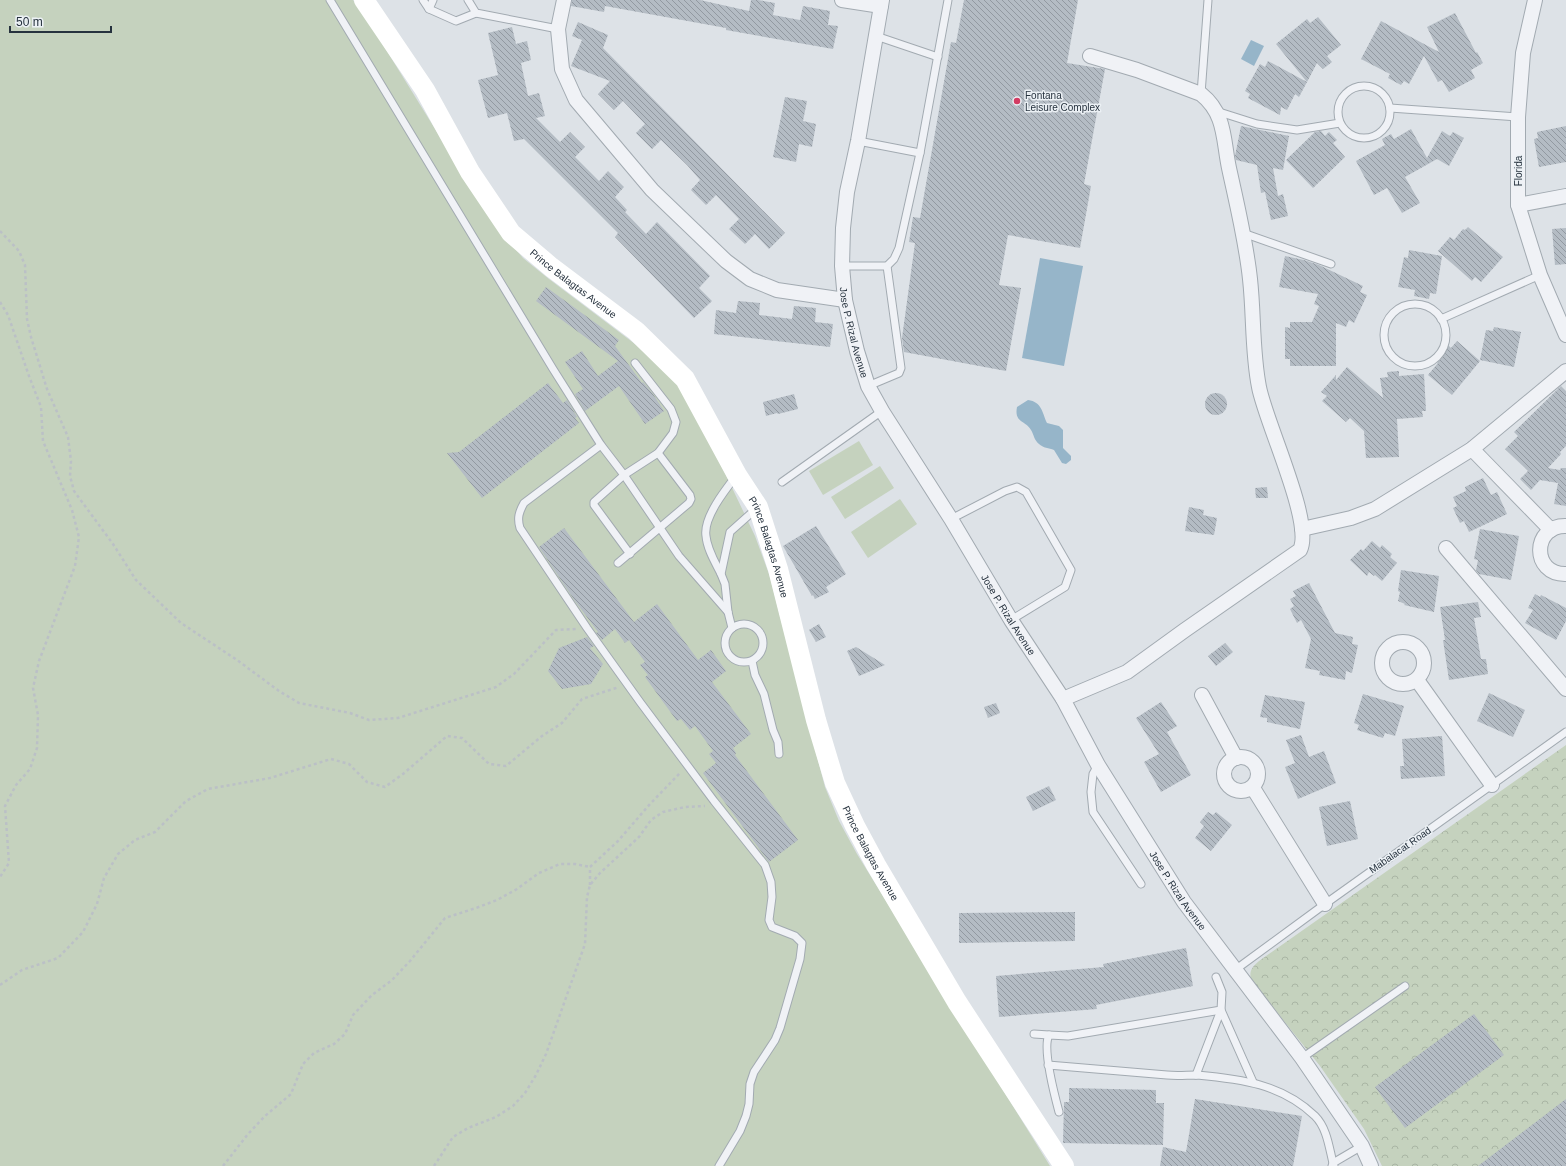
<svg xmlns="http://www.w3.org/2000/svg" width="1566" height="1166" font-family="Helvetica,sans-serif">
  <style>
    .green { fill: #c5d2be }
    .forest { fill: url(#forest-crowns) }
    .water { fill: #96b5c9 }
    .building { fill: url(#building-back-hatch) }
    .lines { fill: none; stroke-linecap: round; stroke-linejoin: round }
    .lane-casing { stroke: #a2aab1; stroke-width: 9 }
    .street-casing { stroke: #a2aab1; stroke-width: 16 }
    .path { stroke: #bbc0c6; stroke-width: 2.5; stroke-dasharray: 3 3; stroke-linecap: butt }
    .lane { stroke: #f0f2f6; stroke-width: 7 }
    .street { stroke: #f0f2f6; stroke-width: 14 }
    .secondary { stroke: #fff; stroke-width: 20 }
    .poi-dot { fill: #d33c63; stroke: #ecf1f5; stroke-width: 1.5 }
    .labels { text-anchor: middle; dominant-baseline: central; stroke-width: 3; stroke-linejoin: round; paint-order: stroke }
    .poi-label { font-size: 10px; fill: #26323e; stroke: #ecf1f5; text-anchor: start }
    .street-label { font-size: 10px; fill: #26323e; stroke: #ecf1f5 }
  </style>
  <defs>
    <pattern id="forest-crowns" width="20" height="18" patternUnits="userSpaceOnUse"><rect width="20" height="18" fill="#c5d2be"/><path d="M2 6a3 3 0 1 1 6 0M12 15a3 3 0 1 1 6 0" fill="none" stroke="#a9b5a4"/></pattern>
    <pattern id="building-back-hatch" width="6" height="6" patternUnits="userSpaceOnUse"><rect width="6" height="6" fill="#b4bcc4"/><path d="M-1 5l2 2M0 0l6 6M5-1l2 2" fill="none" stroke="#9299a1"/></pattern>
  </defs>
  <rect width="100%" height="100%" fill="#dde2e7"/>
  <g class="green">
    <path d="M0 0H353L377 35 482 205 501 232 523 258 549 279 635 344 669 375 680 387 725 473 755 536 769 574 825 787 839 821 857 854 1050 1166H0Z"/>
    <path d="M859 441 873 465 823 495 809 471Z"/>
    <path d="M880 466 894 488 845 519 831 497Z"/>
    <path d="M900 499 917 524 868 558 851 532Z"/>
  </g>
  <path class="forest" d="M1566 745V1166H1382L1364 1129 1320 1066 1251 980C1249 971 1252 967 1259 961Z"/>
  <g class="water">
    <path d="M1251 40 1264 46 1254 66 1241 59Z"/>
    <path d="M1040 258 1083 266 1064 366 1022 358Z"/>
    <path d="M1028 400C1042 402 1042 412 1047 423L1059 426 1063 430V448L1071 456V460L1066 464 1062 463 1054 450C1049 448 1043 448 1039 444 1034 440 1034 435 1031 430 1025 420 1014 423 1017 407Z"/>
  </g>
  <g class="building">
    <path d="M572 0H700L749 11 751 0H758L775 3 773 15 800 20 803 6 830 11 828 25 838 26 833 49 726 30V28L605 6 604 12 571 6Z"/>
    <path d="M964 0H1078L1067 63 1105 69 1084 184 1091 186 1080 248 1008 235 999 285 1021 288 1006 371 904 352 902 338 915 243 909 242 913 217 920 218 951 42 956 43Z"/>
    <path d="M1455 13 1476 53 1477 52 1483 63 1471 70 1475 78 1449 92 1442 80 1438 82 1424 56 1409 84 1404 81 1401 85 1388 78 1390 74 1361 59 1381 21 1439 52 1427 27Z"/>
    <path d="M1318 17 1341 45 1327 56 1332 62 1323 69 1317 63 1307 82 1276 44 1307 19 1310 23Z"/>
    <path d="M578 22 608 35 603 48 785 233 769 249 755 234 745 244 729 229 739 219 716 195 706 205 691 190 700 180 687 165 661 140 652 149 636 133 645 124 623 101 614 110 598 94 610 81 571 66 582 40 572 36Z"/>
    <path d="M512 27 516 44 527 41 531 60 521 63 528 96 539 93 545 116 536 118 560 142 570 132 585 147 575 157 599 181 608 171 624 187 615 197 627 210 625 212 646 234 657 222 710 276 699 288 712 301 694 318 615 237 618 233 524 139 514 141 507 113 488 118 478 80 498 75 488 33Z"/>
    <path d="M1268 61 1307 82 1299 97 1295 94 1287 110 1281 107 1280 115 1248 98 1250 94 1245 91 1260 64 1265 67Z"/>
    <path d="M785 97 807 101 803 121 816 124 812 147 799 144 796 162 773 157Z"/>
    <path d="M1241 126 1289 136 1283 170 1273 168 1278 196 1283 194 1288 216 1271 220 1265 192 1261 193 1257 165 1236 160 1235 156Z"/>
    <path d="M1566 126V162L1539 167 1534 139 1538 138 1537 132Z"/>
    <path d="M1411 129 1427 158 1442 131 1450 136 1453 132 1464 138 1449 166 1437 159 1405 177 1420 203 1402 213 1387 188 1374 195 1356 161 1385 145 1382 139 1391 134 1394 139Z"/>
    <path d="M1321 131 1325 136 1329 132 1337 140 1333 143 1345 157 1313 188 1286 160 1315 132Z"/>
    <path d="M1468 227 1503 257 1481 282 1475 277 1472 281 1438 251 1450 237 1454 240 1463 229 1465 230Z"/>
    <path d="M1566 228V264L1555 265 1552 229Z"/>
    <path d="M1409 250 1442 256 1436 294 1430 293 1429 299 1414 296 1415 290 1398 287 1404 257 1408 258Z"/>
    <path d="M1285 256 1304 260 1319 265 1363 286 1360 292 1367 295 1354 323 1349 320 1346 327 1336 323V366H1290V359H1285V327L1290 328V322H1312L1319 306 1314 304 1318 294 1279 287Z"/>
    <path d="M546 287 619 340 615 346 642 383 643 382 653 394 664 411 645 424 619 386 585 411 575 394 583 389 565 362 582 351 598 376 618 361 536 301Z"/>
    <path d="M738 301 760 303 759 315 792 319 794 306 816 308 815 322 833 324 830 347 714 334 716 310 736 313Z"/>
    <path d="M1494 327 1521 332 1514 367 1480 360 1486 330 1493 331Z"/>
    <path d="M1457 341 1480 361 1452 395 1428 375 1438 363 1435 360 1448 345 1451 348Z"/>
    <path d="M1347 367 1383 398 1380 378 1388 377 1387 372 1399 371V376L1424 374 1426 411H1422L1423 417 1397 419 1399 457 1366 458 1364 431 1350 418 1346 422 1322 401 1327 396 1321 392 1336 375V380Z"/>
    <path d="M548 383 563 403 567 400 577 417 575 418 579 423 482 498 447 453 459 452Z"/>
    <path d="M1561 386 1566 391V446L1560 452 1561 454 1548 468 1560 470 1561 468H1566V506L1554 504 1558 483 1540 480 1531 490 1520 479 1528 471 1505 449 1518 436 1514 432Z"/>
    <circle cx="1216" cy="404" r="11"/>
    <path d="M794 394 798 409 778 414 777 413 766 416 763 402Z"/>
    <path d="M1483 478 1491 495 1497 492 1507 514 1469 532 1464 521 1460 523 1453 508 1457 506 1453 497 1466 491 1465 487Z"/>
    <path d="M1267 487 1268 498H1256L1255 488Z"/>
    <path d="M1189 507 1204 510 1203 515 1217 518 1214 535 1185 531Z"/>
    <path d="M816 526 846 574 826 587 829 592 815 599 813 595 812 596 783 546Z"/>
    <path d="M564 528 634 622 657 604 698 660 711 650 726 671 712 682 751 734 733 748 736 753 735 755 798 840 769 862 703 773 716 763 709 754 713 751 695 726 690 730 681 719 677 721 645 677 648 675 640 665 645 662 629 640 625 643 615 629 602 640 596 633 598 632 575 601 539 547Z"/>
    <path d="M1480 529 1519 536 1511 580 1479 574 1476 570 1478 560 1474 559Z"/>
    <path d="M1372 541 1380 548 1382 545 1392 554 1390 557 1397 563 1382 581 1375 575 1374 576 1369 572 1367 576 1350 560 1361 549 1363 551Z"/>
    <path d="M1401 570 1439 576 1434 612 1404 605 1405 604 1398 601 1400 592 1398 591Z"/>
    <path d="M1309 583 1335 633 1353 637 1352 644 1358 645 1352 673 1346 671 1345 680 1319 675 1320 671 1305 668 1311 639 1301 620 1297 623 1290 609 1294 606 1290 599 1296 596 1293 591Z"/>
    <path d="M1535 594 1540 597 1541 595 1566 608V621L1556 640 1525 623 1533 610 1528 608Z"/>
    <path d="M1478 602 1481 617 1474 618 1481 659H1486L1488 674 1449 680 1443 640H1445L1440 607Z"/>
    <path d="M819 624 826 637 816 642 809 630Z"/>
    <path d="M587 637 594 646 590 648 603 664 591 684 562 689 548 671 559 648Z"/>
    <path d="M1225 643 1233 652 1216 666 1208 656Z"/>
    <path d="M856 647 885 665 859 676 847 651Z"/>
    <path d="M1489 693 1525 710 1513 737 1477 721Z"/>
    <path d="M1363 694 1404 706 1395 736 1385 733 1383 738 1357 730 1359 725 1354 723Z"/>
    <path d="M1265 695 1305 702 1300 729 1267 722V718L1260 717Z"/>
    <path d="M1161 702 1177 726 1167 732 1191 775 1161 792 1144 762 1159 754 1136 718Z"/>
    <path d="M996 703 1000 713 988 718 984 707Z"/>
    <path d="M1301 735 1309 757 1324 751 1336 783 1298 799 1285 767 1295 763 1286 740Z"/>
    <path d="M1442 736 1445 776 1401 779 1400 766H1404L1402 739Z"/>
    <path d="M1049 786 1056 800 1033 811 1026 797Z"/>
    <path d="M1350 801 1358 839 1327 846 1319 807Z"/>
    <path d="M1208 812 1213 815 1216 812 1232 825 1211 851 1195 838 1204 826 1200 822Z"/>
    <path d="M1075 912V941L959 943V913Z"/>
    <path d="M1186 948 1193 986 1096 1005 1097 1009 999 1017 996 976 1104 967 1103 964Z"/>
    <path d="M1474 1014 1504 1055 1405 1128 1375 1087Z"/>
    <path d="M1069 1088 1156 1090V1103H1164L1163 1145 1063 1143 1064 1102H1069Z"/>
    <path d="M1195 1099 1302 1116 1293 1166H1160L1163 1147 1186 1152Z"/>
    <path d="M1566 1099V1166H1478Z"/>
  </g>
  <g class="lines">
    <defs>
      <g id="lane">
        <path d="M330 0 553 369 601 445 624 475 679 556 728 612"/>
        <path d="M423 0 429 9 456 21 476 13"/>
        <path d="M468 0 476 13 558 29"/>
        <path d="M429 9 433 0"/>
        <path d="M876 36 938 57"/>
        <circle cx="1364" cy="112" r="26"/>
        <path d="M1201 94 1208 0"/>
        <path d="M1390 108 1518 117"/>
        <path d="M1216 111 1257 124 1297 130 1340 123"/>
        <path d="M858 141 920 153"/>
        <path d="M1243 233 1331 264"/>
        <path d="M842 266H887L894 259 899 248 920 153 948 0"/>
        <circle cx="1415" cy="335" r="31"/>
        <path d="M1441 319 1540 275"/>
        <path d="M868 386 899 373 901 368 887 266"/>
        <path d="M601 445 524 503C519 512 517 518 520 528L587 628 640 702 714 801 765 865 771 882 772 897 769 920 772 927 795 936 802 943 800 959 780 1028 775 1040 754 1072 750 1084 749 1104 746 1116 740 1131 719 1166"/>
        <path d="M782 482 882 411"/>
        <path d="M951 519 1005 491 1017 487 1026 492 1071 570 1065 587 1011 620"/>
        <path d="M630 554 594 505V502L624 475 658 453 673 433 676 422 671 409 635 363"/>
        <path d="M618 563 689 503 691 499 690 495 658 453"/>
        <path d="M721 574C715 562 707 549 706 536 703 518 725 490 736 476"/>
        <circle cx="744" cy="643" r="19"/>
        <path d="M732 628 728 612 725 584 721 574 730 532 757 508"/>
        <path d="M752 661 755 675 764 694 773 730 778 742 779 754"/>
        <path d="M1098 765 1093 774 1091 792 1093 812 1141 884"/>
        <path d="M1235 970 1325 904 1566 732"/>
        <path d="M1034 1034 1049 1035"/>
        <path d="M1302 1058 1405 986"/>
        <path d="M1048 1065C1088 1068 1127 1072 1167 1075 1177 1076 1187 1075 1197 1075 1241 1079 1282 1084 1315 1116 1327 1128 1329 1147 1333 1163L1332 1166"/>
        <path d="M1196 1075 1221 1010 1253 1082"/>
        <path d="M1059 1112C1055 1097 1042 1048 1049 1035L1068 1036 1221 1010 1222 992 1216 977"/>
        <path d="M1334 1166 1333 1163 1362 1146"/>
      </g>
      <g id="street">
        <path d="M564 0 558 29 562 69 576 100 652 190 726 261 750 279 777 290 845 300"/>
        <path d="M842 0 881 6"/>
        <path id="s1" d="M882 0 858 141 847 192 843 228 842 266 845 300 857 351 868 386 882 411 951 519 1011 620 1063 699 1098 765 1184 902 1302 1058 1362 1146 1371 1166"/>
        <path d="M1535 0 1523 53 1518 117V205L1540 275 1566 335"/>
        <path d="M1518 205 1566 196"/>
        <path d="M1472 449 1551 530"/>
        <path d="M1566 526C1532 525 1531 575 1566 574"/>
        <path d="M1302 529 1351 518 1375 509 1472 449 1566 371"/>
        <path d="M1446 548 1566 689"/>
        <circle cx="1403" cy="663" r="21"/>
        <path d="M1417 680 1492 785"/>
        <path d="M1202 695 1236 758"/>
        <path d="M1063 699 1127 672 1185 630 1300 550C1314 523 1265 421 1259 387 1252 352 1254 315 1250 279 1246 241 1237 205 1229 168 1223 140 1226 114 1201 94L1137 70 1090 56"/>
        <circle cx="1241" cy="774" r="17"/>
        <path d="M1253 788 1325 904"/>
      </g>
    </defs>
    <use href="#lane" class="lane-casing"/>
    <use href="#street" class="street-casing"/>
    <g class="path">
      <path d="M0 231 19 251 25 265 27 319 31 337 47 389 68 437 71 461 70 476 74 491 113 544 136 580 181 623 237 660 279 691 299 703 350 713 369 720 398 718 496 687 514 674 556 630 576 629"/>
      <path d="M0 302 8 315 29 376 41 407 43 441 72 510 79 537 75 566 39 661 33 688 38 715 37 748 30 769 16 785 5 806 9 863 0 877"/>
      <path d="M590 885V867L618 841 650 804 680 773"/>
      <path d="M0 985 22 970 58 958 83 932 97 904 104 878 118 854 135 840 155 832 186 801 208 789 270 778 331 759 349 764 367 782 385 787 403 774 447 736 462 738 489 764 506 766 542 736 562 723 582 699 619 687"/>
      <path d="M223 1166 248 1134 265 1116 291 1094 303 1064 314 1053 334 1044 345 1034 353 1015 372 995 392 980 410 961 445 918 476 908 497 900 517 889 539 873 560 864H575L590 867"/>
      <path d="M434 1166 453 1137 468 1128 496 1117 513 1106 525 1093 536 1075 546 1054 585 944 587 897 590 885 600 873 639 837 651 820 663 812 685 807 705 806"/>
    </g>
    <use href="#lane" class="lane"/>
    <use href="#street" class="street"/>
    <path class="secondary" id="s2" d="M364 0 425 90 470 172 511 233 551 267 636 331 685 379 737 475 758 507 778 569 816 720 835 783 855 826 876 865 957 1002 1064 1166"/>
  </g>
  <circle class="poi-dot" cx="1017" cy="101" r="4"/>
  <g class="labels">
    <g class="poi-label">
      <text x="1025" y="95">Fontana<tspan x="1025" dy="12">Leisure Complex</tspan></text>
    </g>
    <g class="street-label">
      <text transform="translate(1518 171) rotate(-90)">Florida</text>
      <text stroke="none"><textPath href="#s2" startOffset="356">Prince Balagtas Avenue</textPath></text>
      <text stroke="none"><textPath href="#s1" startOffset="337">Jose P. Rizal Avenue</textPath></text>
      <text stroke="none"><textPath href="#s2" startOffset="692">Prince Balagtas Avenue</textPath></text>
      <text stroke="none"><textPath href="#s1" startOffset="661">Jose P. Rizal Avenue</textPath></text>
      <text transform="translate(1400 850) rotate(-35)">Mabalacat Road</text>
      <text stroke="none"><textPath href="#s2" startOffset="1016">Prince Balagtas Avenue</textPath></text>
      <text stroke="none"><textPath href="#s1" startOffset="985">Jose P. Rizal Avenue</textPath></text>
    </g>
  </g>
  <path d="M10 26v6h101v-6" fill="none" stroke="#26323e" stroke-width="2"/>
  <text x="16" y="26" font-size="12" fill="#26323e" stroke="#ecf1f5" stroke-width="3" paint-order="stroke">50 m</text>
</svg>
